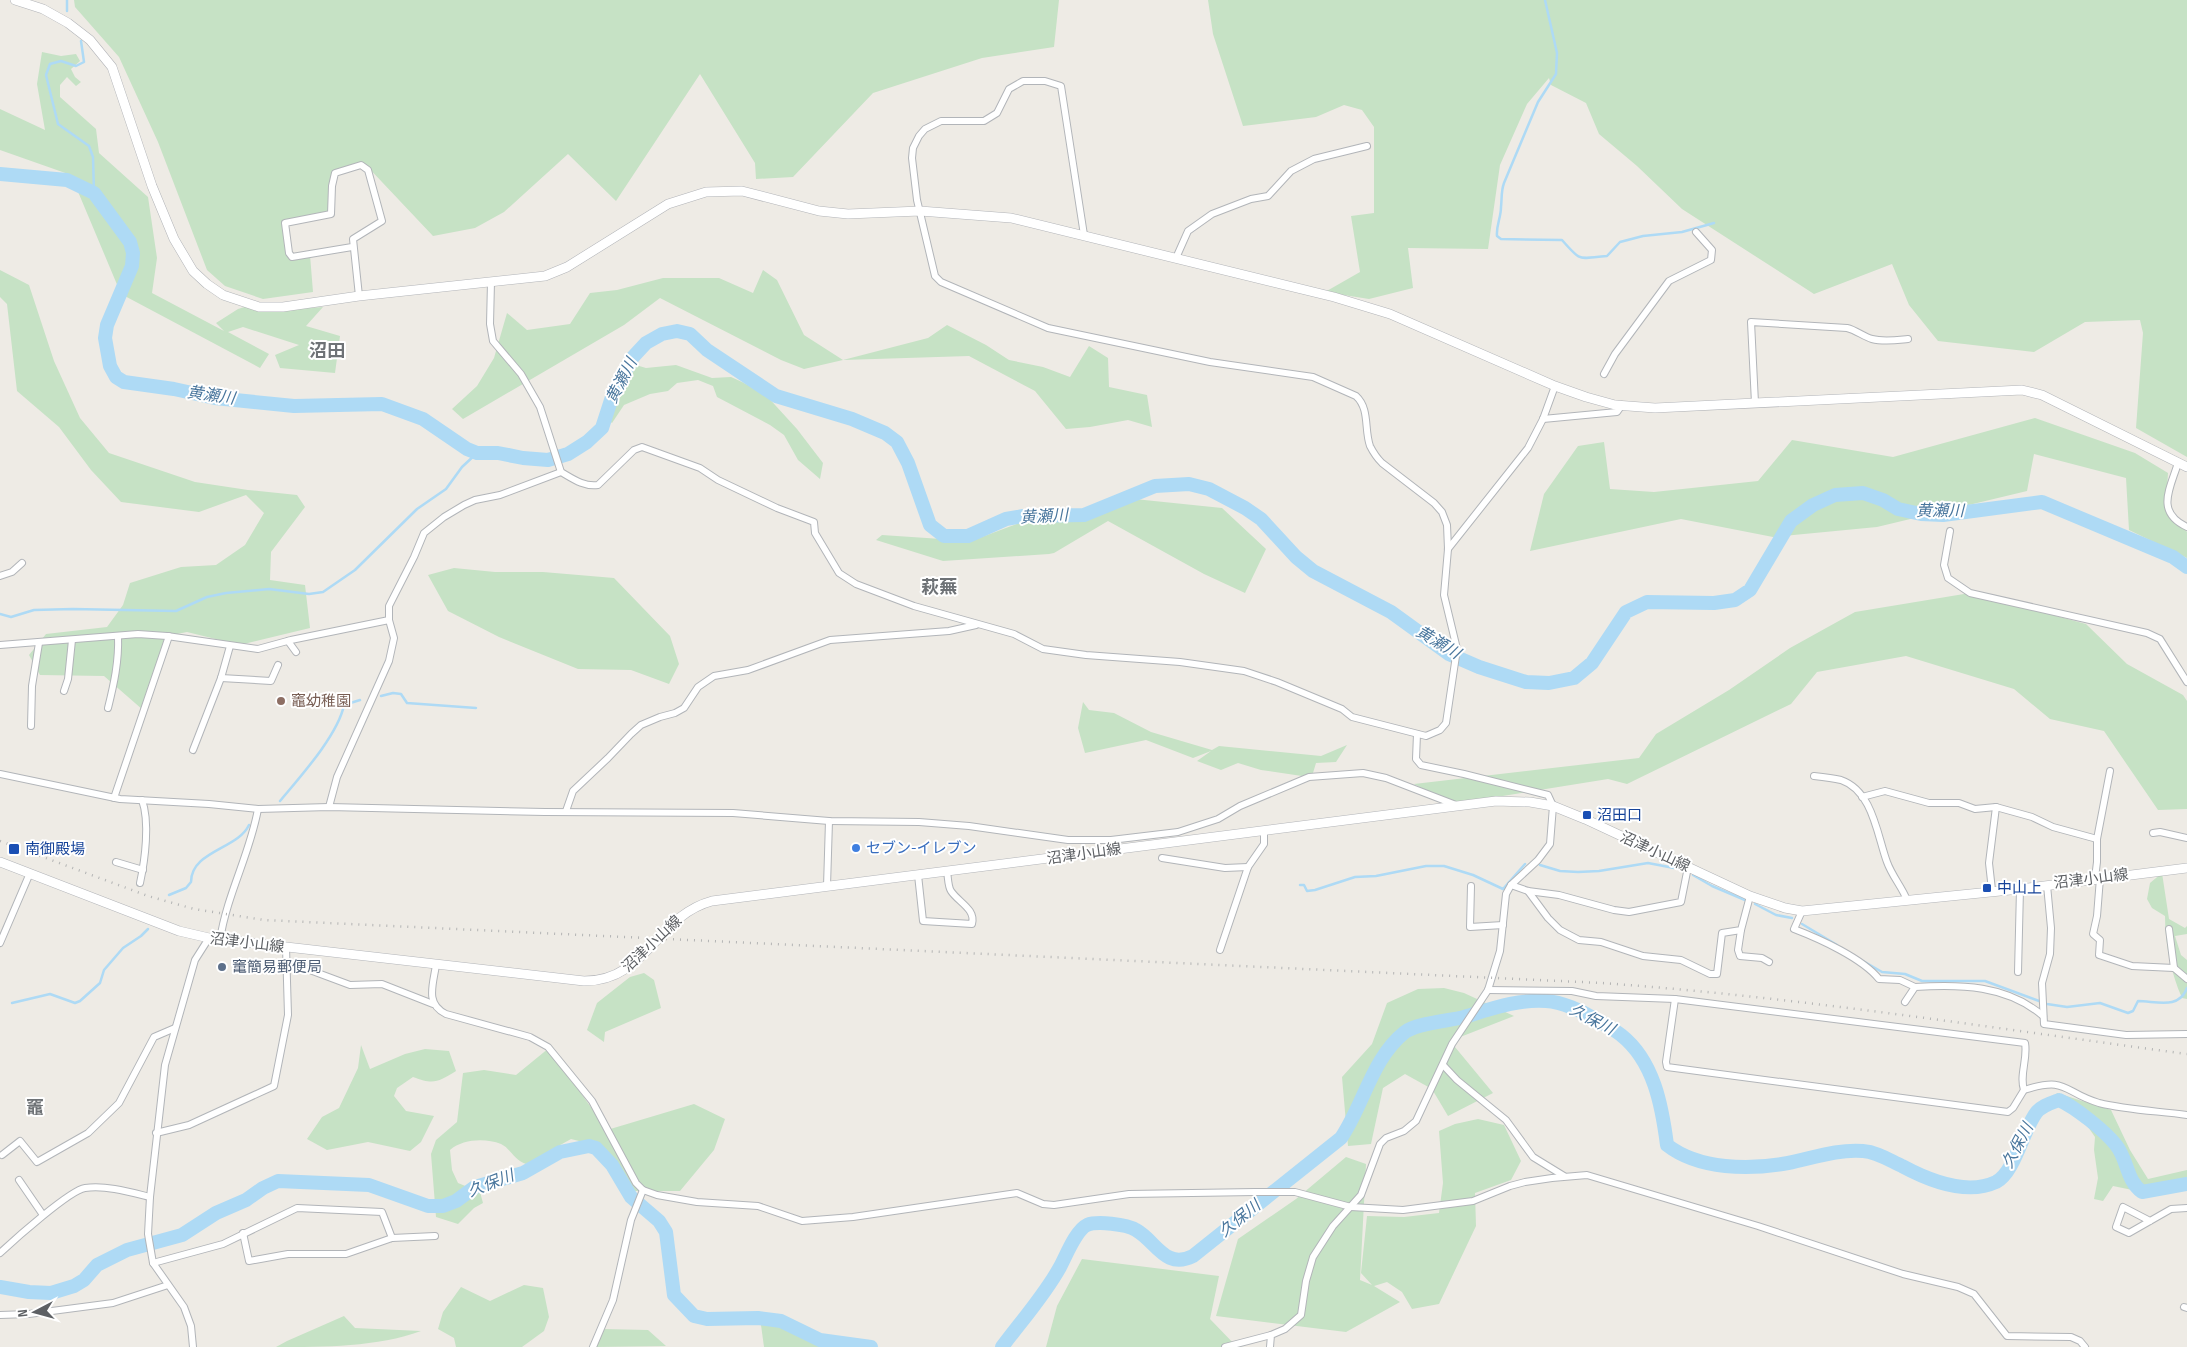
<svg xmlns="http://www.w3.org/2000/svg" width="2187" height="1347" font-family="'Sofia Sans Condensed','Noto Sans JP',sans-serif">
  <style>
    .green { fill: #c6e2c5 }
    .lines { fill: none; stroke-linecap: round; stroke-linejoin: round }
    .stream { stroke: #aedaf5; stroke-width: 2.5 }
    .river { stroke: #aedaf5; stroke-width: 14 }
    .street-casing { stroke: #b2b5b9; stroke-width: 8 }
    .secondary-casing { stroke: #b2b4b8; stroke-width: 10 }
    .street { stroke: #fff; stroke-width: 6 }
    .secondary { stroke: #fff; stroke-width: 9 }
    .rail { stroke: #b3b4b4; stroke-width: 2.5; stroke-dasharray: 1 6; stroke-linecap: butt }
    .education-dot { fill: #8d6e63; stroke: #fff; stroke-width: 2 }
    .transit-dot { fill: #1a4fb4; stroke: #fff; stroke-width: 2 }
    .shop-dot { fill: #3f7fe0; stroke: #fff; stroke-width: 2 }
    .service-dot { fill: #5c6f8a; stroke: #fff; stroke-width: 2 }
    .labels { text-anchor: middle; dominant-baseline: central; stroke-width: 4; stroke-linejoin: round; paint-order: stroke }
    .education-label { font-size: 15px; fill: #785e54; stroke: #fff; text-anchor: start }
    .transit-label { font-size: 15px; fill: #164399; stroke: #fff; text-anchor: start }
    .shop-label { font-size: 15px; fill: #366cbe; stroke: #fff; text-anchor: start }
    .street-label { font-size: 15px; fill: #5d6064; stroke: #fff }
    .service-label { font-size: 15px; fill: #4e5e75; stroke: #fff; text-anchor: start }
    .water-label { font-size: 16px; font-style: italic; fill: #49769d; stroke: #fff }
    .quarter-label { font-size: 18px; font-weight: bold; fill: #6e7276; stroke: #fff }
  </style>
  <rect width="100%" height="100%" fill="#eeebe5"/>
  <g class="green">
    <path d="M74 0H1059L1054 47 982 58 873 93 793 177 756 179 755 163 700 74 616 201 568 154 504 212 475 228 433 236 365 164 336 173 331 214 285 223 292 257 310 255 313 292 263 299 225 286 207 270 158 142 119 57 75 7Z"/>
    <path d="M1208 0H2187V457L2136 428 2143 333 2140 320 2085 322 2034 352 1938 341 1909 305 1892 264 1814 294 1682 209 1637 166 1599 134 1586 103 1551 85 1549 78 1527 104 1500 165 1488 249 1408 248 1413 288 1369 299 1325 292 1360 272 1351 216 1374 213V127L1362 110 1344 105 1316 117 1243 126 1213 34Z"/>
    <path d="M42 52 61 56 76 54 80 61 71 69 75 77 81 82 76 86 67 77 60 85V97L96 129 99 153 148 197 157 258 152 293 224 331 216 323 238 309 251 305 262 311 323 307 306 326 340 336 335 373 280 368 275 355 299 345 243 327 228 332 269 354 260 368 121 294 71 175 0 150V109L45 130 37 84Z"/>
    <path d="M0 270 29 285 54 361 80 418 109 453 195 482 248 490 297 495 305 507 271 552 270 580 305 585 310 628 240 645 187 632 167 636 143 710 104 676 40 675 29 655 46 634 107 627 123 605 130 583 181 567 216 565 245 545 264 513 246 495 199 512 121 502 91 470 59 427 17 391 7 304 0 297Z"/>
    <path d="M763 270 777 280 804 335 843 360 928 338 947 325 986 345 1009 360 1043 367 1070 377 1089 346 1108 358 1109 387 1147 395 1152 427 1128 420 1090 427 1066 429 1035 391 969 356 843 360 804 369 781 360 660 298 624 325 463 419 452 409 477 386 494 358 507 313 527 330 570 324 590 293 617 290 663 278H719L753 293Z"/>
    <path d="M636 365 646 368 676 365 712 378 731 377 742 382 765 394 797 429 823 463 820 479 798 460 784 435 770 425 717 397 713 386 698 380 677 383 668 391 650 394 624 405 612 423 605 417C611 401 618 371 636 365Z"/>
    <path d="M2035 418 2135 453 2168 473 2166 505 2187 532V558L2129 530 2126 478 2034 454 2027 491 1877 527 1773 537 1681 519 1530 551 1544 494 1578 446 1604 442 1610 489 1654 492 1758 481 1792 440 1893 457Z"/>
    <path d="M1125 498 1222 508 1266 549 1245 593 1204 574 1108 521 1054 553 1049 554 943 561 876 540 882 535 971 541 1022 522 1074 516Z"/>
    <path d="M454 568 495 572H543L614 578 670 636 679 664 669 684 631 670 578 669 499 637 448 611 428 575Z"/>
    <path d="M1970 593 2086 624 2127 664 2183 695 2187 701V809L2158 810 2104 731 2050 719 2014 689 1906 656 1817 672 1791 704 1627 784 1608 779 1453 804 1414 784 1639 758 1656 734 1729 690 1790 648 1855 612Z"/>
    <path d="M1083 702 1089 710 1114 713 1151 732 1212 750 1219 746 1321 756 1347 745 1336 762 1316 763 1313 773 1302 776 1261 770 1238 763 1221 770 1197 761 1211 751 1193 758 1146 740 1085 753 1078 728Z"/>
    <path d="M2162 873 2169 919 2185 928 2187 926V934L2175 936 2181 955 2187 960V999L2182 998C2171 973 2165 944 2165 916L2152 908 2147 899 2150 883Z"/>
    <path d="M644 973 654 980 661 1008 605 1032 604 1042 587 1030 597 1003 630 977Z"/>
    <path d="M1444 988 1464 993 1514 1016 1450 1041 1493 1093 1448 1116 1432 1089 1405 1074 1383 1088 1371 1144 1348 1146 1342 1077 1372 1044 1387 1003 1418 989Z"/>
    <path d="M361 1045 370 1069 405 1054 425 1049 449 1051 456 1071C438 1082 434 1085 413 1077L397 1088 394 1096 406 1111 434 1116 421 1142 410 1151 368 1142 327 1150 307 1139 322 1117 339 1108 358 1068Z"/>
    <path d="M549 1048 607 1130 694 1104 725 1119 714 1150 680 1191H633L591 1144 571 1139 526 1164C514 1160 510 1148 501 1144 485 1138 463 1139 450 1150L452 1170 458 1183 480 1192 483 1203 474 1208 458 1224 436 1217 431 1154 436 1140 457 1122 463 1073 484 1070 516 1075Z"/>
    <path d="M2057 1093 2111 1110 2130 1150 2148 1179 2187 1170V1185L2142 1192 2113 1186 2103 1201 2094 1199 2098 1178 2094 1150 2095 1137 2084 1121 2083 1111 2055 1098Z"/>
    <path d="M1478 1119 1504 1125 1521 1161 1511 1180 1475 1193 1476 1226 1439 1304 1412 1309 1402 1292 1387 1282 1374 1286 1400 1302 1346 1332 1216 1316 1238 1239 1296 1199 1346 1157 1366 1164 1360 1280 1372 1285 1361 1273 1367 1216 1404 1217 1439 1213 1443 1183 1439 1131 1455 1124Z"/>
    <path d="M1082 1259 1219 1276 1210 1319 1237 1347H1046L1057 1306Z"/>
    <path d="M524 1285 543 1288 549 1317 544 1331 522 1347H456L454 1338 438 1329 443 1312 461 1287 490 1301Z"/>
    <path d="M344 1316 355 1328 421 1331C378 1347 324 1347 276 1347L287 1341Z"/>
    <path d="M771 1320 854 1347H764L761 1325Z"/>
    <path d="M603 1329 648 1330 666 1346 595 1347Z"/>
  </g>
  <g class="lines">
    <g class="stream">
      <path d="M67 0V11"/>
      <path d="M1545 0 1557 53 1556 74 1538 102 1504 183C1501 191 1502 198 1501 207 1501 218 1496 225 1497 236L1501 239 1562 240C1582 263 1578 258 1607 256L1620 242 1643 236 1682 232 1714 223"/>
      <path d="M81 41 84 62 76 66 61 61 50 64 46 75 58 124 89 146 93 157 94 193"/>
      <path d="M0 614 11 617 34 610 73 609 176 611 207 597 226 593 269 589 309 594 323 592 355 570 417 509 446 489 462 467 477 453"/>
      <path d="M381 696 393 693 401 694 407 703 476 708"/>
      <path d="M280 801C300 777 338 735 344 705L360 700"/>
      <path d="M1540 865 1560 871 1578 872 1599 871 1648 863 1674 868"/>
      <path d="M1693 875 1712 886 1745 900"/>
      <path d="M1300 885H1304L1307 891 1315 890 1355 877 1376 876 1426 866H1444L1473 875 1503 889 1525 864"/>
      <path d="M169 895 186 888 191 882C191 851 238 849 249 825"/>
      <path d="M1755 904 1776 915 1792 918"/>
      <path d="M1802 924 1837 945"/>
      <path d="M1863 961 1882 972 1905 974 1922 981H1985L2047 1004 2067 1007 2100 1003 2128 1013 2133 1011 2138 1001C2156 1001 2179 1010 2187 988"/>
      <path d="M12 1003 50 994 75 1003 80 1001 100 983 104 970 123 948 141 936 148 929"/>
    </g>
    <g class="river">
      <path d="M0 174 67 180 94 193 130 242 133 253 132 266 107 325 105 338 110 366 116 377 124 382 174 389 215 398 294 406 382 404 423 419 467 449 477 453H498L523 458 548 460 568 454 587 442 602 428 613 394 633 357 646 343 662 334 677 331 690 334 707 350 776 396 852 419 885 433 897 442 908 463 930 525 944 536H968L1006 519 1023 516 1084 515 1155 486 1189 484 1209 489 1245 508 1261 519 1296 557 1313 571 1391 612 1449 654 1479 667 1526 682 1549 683 1574 678 1592 663 1626 612 1647 602 1714 603 1735 600 1750 590 1791 521 1813 505 1835 495 1863 493 1883 500 1898 509 1921 514 1943 515 2042 502 2173 557 2187 567"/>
      <path d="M0 1287 29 1292 51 1293 74 1286 84 1280 97 1265 127 1250 182 1235 216 1213 246 1200 263 1188 278 1181 369 1185 428 1206H443L456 1201 475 1187 523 1173 560 1152 589 1146 596 1148 612 1165 631 1197 659 1221 666 1232 674 1295 694 1316 707 1319 758 1318 781 1321 820 1340 871 1347"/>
      <path d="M1002 1347C1022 1320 1044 1296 1060 1267 1066 1256 1076 1230 1087 1225 1097 1221 1126 1224 1136 1230 1156 1241 1165 1270 1193 1256L1341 1138C1364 1104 1372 1058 1405 1032 1417 1023 1449 1021 1464 1017 1491 1009 1517 999 1546 1001 1562 1002 1582 1011 1595 1019 1604 1024 1613 1029 1621 1035 1654 1061 1662 1106 1667 1145 1699 1170 1750 1170 1788 1163 1813 1158 1837 1149 1863 1151 1877 1152 1889 1160 1902 1166 1928 1180 1966 1196 1996 1182 2015 1172 2023 1130 2036 1113 2041 1106 2051 1103 2059 1100 2075 1107 2105 1131 2116 1145 2128 1160 2126 1180 2142 1192L2187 1184"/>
    </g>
    <defs>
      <g id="street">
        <path d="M352 247 292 257 289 253 285 223 331 214 332 186 335 173 361 165 368 170 382 221 353 239 359 296"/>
        <path d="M1176 258 1188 231 1212 214 1251 199 1268 196 1291 171 1314 159 1367 146"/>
        <path d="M491 282 490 324 493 341 521 374 540 407 561 472C573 479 584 487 598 485L634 450 642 447 700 468 718 480 777 508 814 522 815 533 839 573 856 584 914 606 1014 634 1043 649 1086 655 1180 662 1244 671 1277 682 1342 709 1352 717 1426 736 1440 730 1446 723 1457 649 1444 595 1448 549 1447 525 1442 512 1434 503 1382 463C1377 458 1373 452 1370 446 1364 429 1370 409 1356 396L1313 377 1210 362 1048 328 941 282 935 276 917 200 912 158 913 148 919 136 925 129 941 121H984L997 113 1009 89 1023 81H1045L1061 86 1084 235"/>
        <path d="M1604 374 1615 354 1669 281 1711 260 1712 250 1696 232"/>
        <path d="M1755 403 1751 322 1847 328C1856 330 1864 337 1872 339 1884 342 1897 340 1908 339"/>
        <path d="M1543 419 1617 412 1622 405"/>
        <path d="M2178 463C2170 489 2155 512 2187 527"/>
        <path d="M1950 531 1944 565 1948 578 1970 593 2147 633 2160 639 2187 682"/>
        <path d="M1448 549 1528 448 1543 419 1555 386"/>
        <path d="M0 576 12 572 22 563"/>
        <path d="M288 641 296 652"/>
        <path d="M0 645 138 634 167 636 258 649 291 640 389 620"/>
        <path d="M221 678 271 681 278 665"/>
        <path d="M64 691 68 679 72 640"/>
        <path d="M108 708C114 684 119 661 118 636"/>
        <path d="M31 726 32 686 39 643"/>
        <path d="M193 750 221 678 230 646"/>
        <path d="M0 774 120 799 209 804 258 809 329 807 545 812 733 813 829 821 919 822 969 826 1068 840H1111L1178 832 1218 819 1240 806 1309 777 1363 773 1386 778 1456 805"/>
        <path d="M1814 776C1823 777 1832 778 1841 780 1873 791 1877 835 1887 862 1892 876 1902 887 1907 900"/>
        <path d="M1862 797 1885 791 1929 803H1959L1975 809 1996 807"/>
        <path d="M114 798 169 636"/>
        <path d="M329 807 337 777 389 661 394 638 389 620V606L414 557 424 533 444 517 464 505 475 500 500 495 561 472"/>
        <path d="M566 811 573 791 608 758 631 734 641 725 660 717 675 713 684 708 698 687 714 676 748 670 830 640 949 631 976 625"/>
        <path d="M2153 833 2160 832 2187 838"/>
        <path d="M1162 858 1225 868 1248 867"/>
        <path d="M116 862 143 870"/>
        <path d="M918 875 923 921 972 924C976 909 958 902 951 891 948 887 948 877 947 871"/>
        <path d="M2095 878 2097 862V839L2110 771"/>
        <path d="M2100 878 2097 916 2093 934 2100 940 2099 955 2132 966 2174 968"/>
        <path d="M140 883C145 860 150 822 142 800"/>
        <path d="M1511 885 1528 891 1559 895 1614 910 1629 912 1681 902 1688 867"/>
        <path d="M2047 885 2051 928 2050 954 2042 983 2044 1024 2126 1035 2187 1034"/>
        <path d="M827 886 829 821"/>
        <path d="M1471 886 1470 927 1503 925"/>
        <path d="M1992 890 1989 863 1996 807 2032 817 2053 827 2097 839"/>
        <path d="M1528 891 1548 918 1560 930 1579 940 1601 942 1643 956 1681 960 1710 974H1717L1722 933 1741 930 1750 896"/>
        <path d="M1802 911 1794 929C1820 939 1862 958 1879 979L1900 980 1915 987"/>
        <path d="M2169 929 2174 968 2187 979"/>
        <path d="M1741 930 1738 950 1740 956 1762 958 1769 962"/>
        <path d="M220 940C227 894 250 854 258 809"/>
        <path d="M0 943 30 873"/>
        <path d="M1220 950 1248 867 1264 844V831"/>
        <path d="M286 964 299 966 350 985 382 984 433 1004"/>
        <path d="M436 965C433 985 425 1004 446 1014L530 1037 548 1047 592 1101 636 1183 643 1190 657 1195 697 1202 758 1206 802 1221 853 1217 1017 1193 1043 1204 1054 1205 1129 1194 1255 1192H1295L1351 1207 1403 1210 1473 1201 1510 1186 1525 1182 1552 1178 1587 1175 1758 1226 1903 1274 1958 1287 1974 1294 2007 1336 2071 1337 2080 1341 2085 1347"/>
        <path d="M2018 972 2020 889"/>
        <path d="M1488 990 1572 991 1596 996 1675 999 2025 1043C2028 1059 2019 1075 2024 1090"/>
        <path d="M1675 999 1666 1062 1667 1067 2008 1112 2013 1108 2024 1090C2068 1076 2062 1092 2099 1103 2127 1110 2158 1111 2187 1115"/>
        <path d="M1905 1002 1915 987C1960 984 2007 985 2043 1016"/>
        <path d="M1443 1065 1457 1080 1506 1120 1533 1157 1564 1176"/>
        <path d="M156 1133 189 1125 274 1086 288 1015 286 947"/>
        <path d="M2 1155 20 1141 37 1162 88 1133 119 1103 154 1037 175 1028"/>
        <path d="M19 1180 43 1215"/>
        <path d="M2150 1221 2123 1207 2116 1227 2129 1233 2171 1209 2187 1208"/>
        <path d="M243 1233 249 1261 288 1254H346L392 1238 435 1236"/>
        <path d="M0 1253C14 1240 70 1190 85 1188 106 1185 130 1192 150 1197"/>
        <path d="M153 1263 223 1244 297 1208 382 1212 392 1238"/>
        <path d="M2184 1307 2187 1308"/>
        <path d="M0 1315 29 1314 113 1303 168 1285"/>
        <path d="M193 1347 191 1326 184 1307 153 1263 148 1234 150 1197 165 1065 195 960 209 938"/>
        <path d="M593 1347 613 1300 631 1220 643 1190"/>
        <path d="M1225 1347 1271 1335"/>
        <path d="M1270 1347 1271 1335 1285 1329 1301 1315 1306 1281 1313 1257 1333 1226 1361 1195 1380 1144 1386 1138 1404 1131 1416 1121 1452 1044 1488 990 1500 951 1506 894 1511 885 1538 860 1550 844 1553 806 1548 795 1464 774 1421 765 1416 759 1417 734"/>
      </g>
      <g id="secondary">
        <path d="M15 0 43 9 68 23 90 40 112 67 152 186 174 239 193 271 207 284 223 295 259 307H283L359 296 545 276 567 267 668 204 706 192 742 191 819 211 848 214 920 211 1011 218 1334 297 1390 314 1555 386 1586 397 1615 405 1655 408 2022 390 2042 395 2187 467"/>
        <path d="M0 862 179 931 209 938 584 981C647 981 656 916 712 901L1496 801 1530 802 1553 806 1585 819 1750 896 1785 908 1802 911 2020 889 2187 868"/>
      </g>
    </defs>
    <use href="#street" class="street-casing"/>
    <use href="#secondary" class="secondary-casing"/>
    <use href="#street" class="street"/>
    <use href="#secondary" class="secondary"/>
    <path class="rail" d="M0 841 148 896 194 909 264 920 1602 983C1798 997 1992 1028 2187 1054"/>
  </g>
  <circle class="education-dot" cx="281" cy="701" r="5"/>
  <g class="transit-dot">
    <rect x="1582" y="810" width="10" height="10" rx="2.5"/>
    <rect x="8" y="843" width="12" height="12" rx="2.5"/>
    <rect x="1982" y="883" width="10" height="10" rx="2.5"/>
  </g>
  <circle class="shop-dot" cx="856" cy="848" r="5"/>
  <circle class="service-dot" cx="222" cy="967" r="5"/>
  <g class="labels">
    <g class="education-label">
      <text x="291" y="701">竈幼稚園</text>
    </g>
    <g class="transit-label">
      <text x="1597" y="815">沼田口</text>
      <text x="25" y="849">南御殿場</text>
      <text x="1997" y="888">中山上</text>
    </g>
    <g class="shop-label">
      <text x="866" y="848">セブン-イレブン</text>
    </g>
    <g class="street-label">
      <text transform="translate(1655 852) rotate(25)">沼津小山線</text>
      <text transform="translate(1084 854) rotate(-8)">沼津小山線</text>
      <text transform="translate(2091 879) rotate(-7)">沼津小山線</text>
      <text transform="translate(247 943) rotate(7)">沼津小山線</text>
      <text transform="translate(652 944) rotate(-43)">沼津小山線</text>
    </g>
    <g class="service-label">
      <text x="232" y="967">竃簡易郵便局</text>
    </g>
    <g class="water-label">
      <text transform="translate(622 381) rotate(-63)">黄瀬川</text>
      <text transform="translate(211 396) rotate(8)">黄瀬川</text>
      <text x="1940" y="511">黄瀬川</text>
      <text transform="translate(1044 517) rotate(-3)">黄瀬川</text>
      <text transform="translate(1438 643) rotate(31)">黄瀬川</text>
      <text transform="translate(1592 1020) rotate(27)">久保川</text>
      <text transform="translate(2018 1146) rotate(-62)">久保川</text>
      <text transform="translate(491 1184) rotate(-21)">久保川</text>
      <text transform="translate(1240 1219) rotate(-39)">久保川</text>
    </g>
    <g class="quarter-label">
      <text x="327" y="351">沼田</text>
      <text x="939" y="587">萩蕪</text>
      <text x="35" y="1108">竈</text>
    </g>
  </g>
  <g transform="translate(35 1312) rotate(264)" stroke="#ffffff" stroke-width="4" paint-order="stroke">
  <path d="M0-4L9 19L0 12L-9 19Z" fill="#5d6064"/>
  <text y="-8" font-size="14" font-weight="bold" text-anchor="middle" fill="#5d6064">N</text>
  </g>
</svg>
